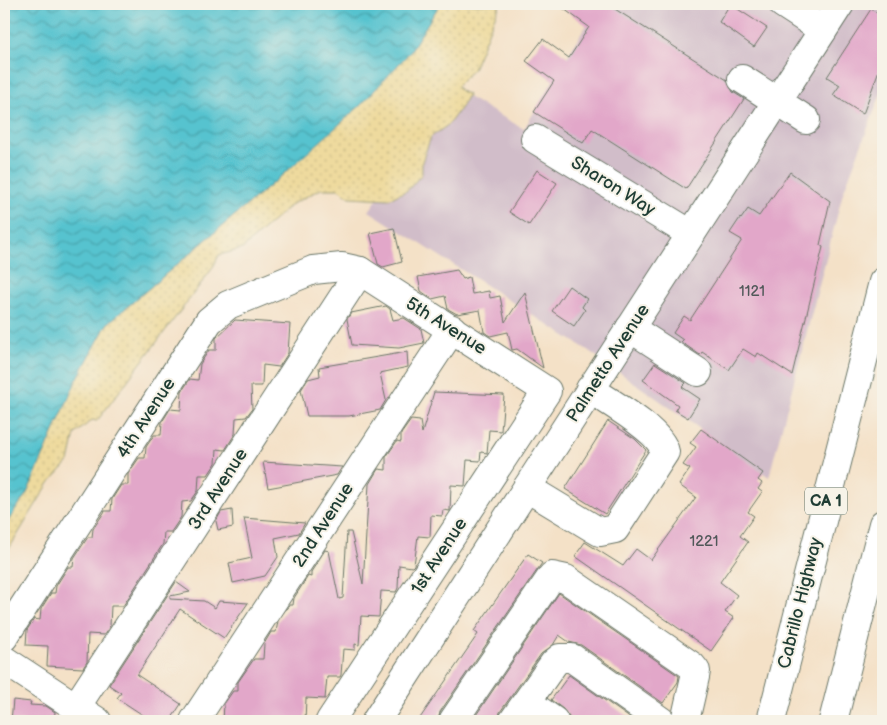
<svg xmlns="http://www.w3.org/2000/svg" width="887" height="725" font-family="'Balsamiq Sans',sans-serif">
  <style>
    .industrial { fill: #d1bdc9 }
    .sand { fill: url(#sand-dots); stroke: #868c69 }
    .water { fill: url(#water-waves); stroke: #3a8082 }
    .building { fill: #e2a7c9 }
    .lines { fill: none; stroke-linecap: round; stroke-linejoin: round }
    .minor-casing { stroke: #6a7667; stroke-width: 30 }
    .highway-casing { stroke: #6a7667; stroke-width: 30 }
    .minor { stroke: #fff; stroke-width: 28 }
    .highway { stroke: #fff; stroke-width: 28 }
    .labels { text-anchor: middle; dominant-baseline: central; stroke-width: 4; stroke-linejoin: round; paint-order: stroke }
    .number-label { font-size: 15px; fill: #505859 }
    .shield { fill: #f7f3e8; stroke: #60746a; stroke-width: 1 }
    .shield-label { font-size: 16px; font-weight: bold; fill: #1f3d34 }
    .street-label { font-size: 18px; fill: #1f3d34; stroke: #f7f3e8 }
  </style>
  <defs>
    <pattern id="sand-dots" width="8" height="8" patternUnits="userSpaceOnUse" patternTransform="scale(1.25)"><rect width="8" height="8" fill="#eeda9e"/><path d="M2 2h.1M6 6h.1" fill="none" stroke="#ccbc89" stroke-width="1.8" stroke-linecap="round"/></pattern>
    <pattern id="water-waves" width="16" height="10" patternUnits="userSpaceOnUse" patternTransform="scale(1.25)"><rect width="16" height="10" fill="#56c3cf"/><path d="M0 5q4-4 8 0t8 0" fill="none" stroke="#47a0a9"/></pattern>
  </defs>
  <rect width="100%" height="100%" fill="#f7f3e8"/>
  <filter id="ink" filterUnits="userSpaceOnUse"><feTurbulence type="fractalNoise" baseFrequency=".02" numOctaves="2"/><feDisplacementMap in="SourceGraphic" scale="10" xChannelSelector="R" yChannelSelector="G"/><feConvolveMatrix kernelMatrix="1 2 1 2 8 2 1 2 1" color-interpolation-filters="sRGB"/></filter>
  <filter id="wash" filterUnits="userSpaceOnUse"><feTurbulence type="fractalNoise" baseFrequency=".0096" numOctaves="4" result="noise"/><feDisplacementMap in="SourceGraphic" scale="20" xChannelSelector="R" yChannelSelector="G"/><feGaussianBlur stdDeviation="1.12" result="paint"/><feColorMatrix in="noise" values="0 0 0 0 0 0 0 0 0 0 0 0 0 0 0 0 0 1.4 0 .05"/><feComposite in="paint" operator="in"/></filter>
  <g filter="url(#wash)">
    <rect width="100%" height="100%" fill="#f4e1c7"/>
    <path class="industrial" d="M599 4H883V88L843 193 769 477 586 349 369 211 455 90 524 129Z"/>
    <path class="sand" d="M440 4H500L473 69 457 86 459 90 468 95 462 106 448 125 431 137 422 162V174L408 190 389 199 350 197 338 189H321L292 204 242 249 219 255 212 269 97 421 92 420 75 434 69 462 49 483 4 557V527L27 493 76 381 107 324 287 171 409 53Z"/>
    <path class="water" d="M4 4H440L409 53 361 105 287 171 107 324 76 381 27 493 4 527Z"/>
    <g id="blocks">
      <g class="building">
        <path d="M557 4H607L727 80 733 92 744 99 686 189 592 129 583 143 534 112 554 81 526 61 543 39 569 58 589 27Z"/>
        <path d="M730 4 767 28 754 47 719 22Z"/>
        <path d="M871 9 883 17V59L863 114 833 95 840 85 827 77Z"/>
        <path d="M537 170 557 183 529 225 509 212Z"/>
        <path d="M790 172 830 201 820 245 823 247 792 375 758 353 756 357 743 349 729 370 702 352 700 355 681 342 683 340 673 333 684 316 690 320 742 240 730 233 740 218 741 219 748 209 759 216Z"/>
        <path d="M394 228 402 262 383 267 378 264 370 233Z"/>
        <path d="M457 270 463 279 469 277 472 294 489 291 490 298 500 296 505 322 525 292 543 368 517 349 512 350 508 332 490 336 484 332 480 310 457 314 448 309 445 296 432 299 421 291 418 277Z"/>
        <path d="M569 286 587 299 582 307 585 310 574 326 552 311Z"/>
        <path d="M386 306 390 309 393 320 404 318 421 329 424 343 399 348 352 345 347 319 351 313Z"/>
        <path d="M235 320 290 324 288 353 279 367 263 365 262 386H251L252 409 246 417 236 418 235 434 225 450 217 449 216 463 208 475H199L198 491 191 501 182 502 181 517 171 532H164L163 544 123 606H111L110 626 104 635 88 634 87 662 83 668 47 666 48 646 26 645 27 630 34 619 40 620 41 609 51 593H55L56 586 68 567H73L74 558 88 537H92L93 529 105 511H111L112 499 121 485H128V474L139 458H145L146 447 154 435H161L162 422 170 409 181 410 182 391 190 379 198 380 200 364 209 350H216V338Z"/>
        <path d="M407 352 408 367 380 373 386 400 380 410 349 416H307L301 390 308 379 320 376 319 367Z"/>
        <path d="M655 363 686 383 682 387 700 399 688 418 675 410 678 405 643 380Z"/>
        <path d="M434 392 504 395 501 431 489 430 487 453 481 452 480 461 467 460 465 486 451 485 450 511 443 510 442 516 431 515 430 537 418 536 414 565 412 567 399 565 398 588 396 592 381 591 379 617 361 616 359 645 355 644V650L343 649 341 675 340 677H327L325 699 306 698 305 721H223L224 704 233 691H238V682L254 659H263L264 644 271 632H276L278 621 289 605H293L294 598 308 576 311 577V572L325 550 329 551 339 599 343 598 347 532H351L363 584 369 484 378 469 386 470V457L397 441 401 442V434L411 420 420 421 422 433Z"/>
        <path d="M608 421 635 439 646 450 605 514 565 489Z"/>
        <path d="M701 429 763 473 758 480 762 483 758 489 762 492 748 512 754 516 740 536 748 542 720 582 737 595 725 612 734 618 711 651 575 556 585 542 623 566 636 549 651 560 696 497 679 485 690 469 683 465 696 447 690 443Z"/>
        <path d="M263 462 342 467 337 475 268 488Z"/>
        <path d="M232 510 233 527 218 530 216 521 221 512Z"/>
        <path d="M244 518 305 523 299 533 275 538 278 557 265 576 233 583 229 563 252 558Z"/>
        <path d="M528 554 542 563 440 712 438 721H418L478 634 474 631Z"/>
        <path d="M176 582 190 592 170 596V599L204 601 215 608 219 601 248 603 224 638 180 609 137 675 181 704 170 721H152L117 698 121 693 109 685Z"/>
        <path d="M559 593 679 676 678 682 663 703 581 645 569 642 559 635 553 645 541 654 500 712 498 721H472Z"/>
        <path d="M569 675 634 721H572L563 709 551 700Z"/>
        <path d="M13 700 31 702 30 705 46 706 55 712 54 721H11Z"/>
      </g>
    </g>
  </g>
  <g filter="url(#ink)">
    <use href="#blocks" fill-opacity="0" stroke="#6a7667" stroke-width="1"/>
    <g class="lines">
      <defs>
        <g id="minor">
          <path d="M783 4 823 30"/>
          <path d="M742 79 806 120"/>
          <path d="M535 139 691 234"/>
          <path d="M630 328 698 372"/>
          <path d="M527 488 593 528 600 532 615 529 665 452C661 431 609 402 590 389"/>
          <path d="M4 637 209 321 228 305 313 270 342 267 360 271 547 391 330 721"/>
          <path d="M4 660 97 721"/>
          <path d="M527 702 554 721"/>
          <path d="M76 707 360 271"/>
          <path d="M194 721 452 329"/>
          <path d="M376 721 840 4"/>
          <path d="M453 721 552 576 566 579 692 666 696 671 695 677 685 721"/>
          <path d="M513 721 554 663 560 658H572L661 721"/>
        </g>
        <g id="highway">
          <path d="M771 721 883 282"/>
          <path d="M833 721 883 524"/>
        </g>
      </defs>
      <use href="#minor" class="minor-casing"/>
      <use href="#highway" class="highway-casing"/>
      <use href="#minor" class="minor"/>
      <use href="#highway" class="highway"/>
    </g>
  </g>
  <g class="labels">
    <g class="number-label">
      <text x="752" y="291">1121</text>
      <text x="704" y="541">1221</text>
    </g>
    <rect class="shield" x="805" y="487.5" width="42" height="27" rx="4"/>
    <g class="shield-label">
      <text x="826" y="501">CA 1</text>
    </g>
    <g class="street-label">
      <text transform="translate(613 186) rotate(32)">Sharon Way</text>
      <text transform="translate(446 326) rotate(32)">5th Avenue</text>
      <text transform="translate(608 363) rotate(-57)">Palmetto Avenue</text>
      <text transform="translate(146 418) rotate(-57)">4th Avenue</text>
      <text transform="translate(218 489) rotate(-57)">3rd Avenue</text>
      <text transform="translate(323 525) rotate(-57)">2nd Avenue</text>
      <text transform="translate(439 556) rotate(-57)">1st Avenue</text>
      <text transform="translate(800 603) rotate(-76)">Cabrillo Highway</text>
    </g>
  </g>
  <rect width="887" height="725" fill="none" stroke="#f7f3e8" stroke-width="20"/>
</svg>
